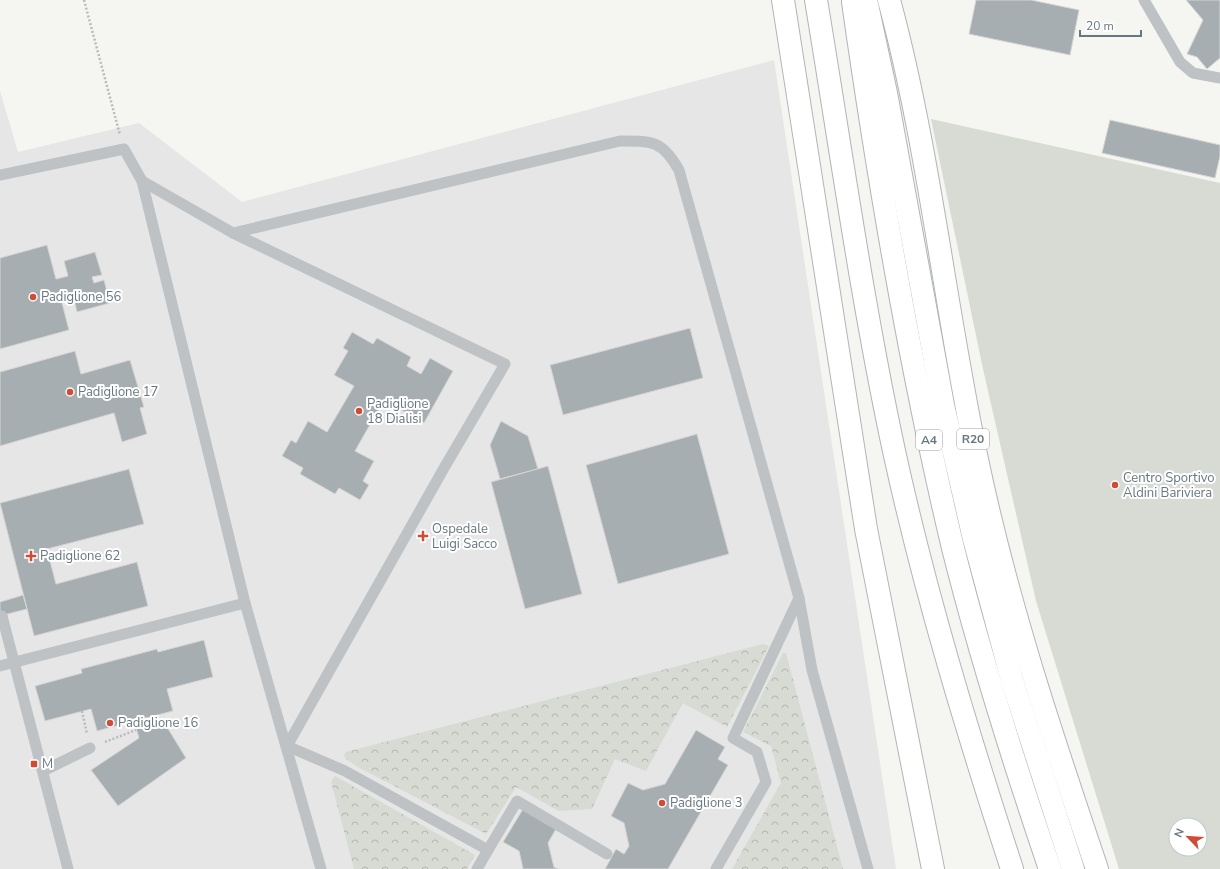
<svg xmlns="http://www.w3.org/2000/svg" width="1220" height="869" font-family="'Nunito Sans',sans-serif">
  <style>
    .built { fill: #e5e6e5 }
    .grass { fill: #d7dbd3; fill-rule: evenodd }
    .forest { fill: url(#forest-crowns) }
    .building { fill: #a6aeb2; stroke: #d6d6d4 }
    .lines { fill: none; stroke-linecap: round; stroke-linejoin: round }
    .motorway-casing { stroke: #b1b5b7; stroke-width: 24 }
    .path { stroke: #b8bbbd; stroke-width: 2.5; stroke-dasharray: 2 2; stroke-linecap: butt }
    .service { stroke: #bec2c5; stroke-width: 11 }
    .motorway { stroke: #fff; stroke-width: 22 }
    .poi-dot { fill: #d14c36; stroke: #fff; stroke-width: 1.5 }
    .labels { text-anchor: middle; dominant-baseline: central; stroke-width: 4; stroke-linejoin: round; paint-order: stroke }
    .shield { fill: #fff; stroke: #95a0a6; stroke-width: 1 }
    .shield-label { font-size: 12px; font-weight: bold; fill: #677780 }
    .poi-label { font-size: 13px; fill: #677780; stroke: #fff; text-anchor: start }
  </style>
  <defs>
    <pattern id="forest-crowns" width="20" height="18" patternUnits="userSpaceOnUse"><rect width="20" height="18" fill="#d7dbd3"/><path d="M2 6a3 3 0 1 1 6 0M12 15a3 3 0 1 1 6 0" fill="none" stroke="#b2b6b0"/></pattern>
  </defs>
  <rect width="100%" height="100%" fill="#f5f5f2"/>
  <path class="built" d="M774 60 896 869H0V91L18 152 139 123 242 202Z"/>
  <path class="grass" d="M931 119 1220 183V869H1119L1036 601 983 369ZM1176 825H1200V849H1176Z"/>
  <g class="forest">
    <path d="M763 644 769 646 727 727 683 703 646 771 615 759 592 809 559 811 516 787 486 834 356 766 346 759 344 755 346 752Z"/>
    <path d="M783 653H786L843 869H732L781 783 771 746 743 732Z"/>
    <path d="M335 776 475 855 467 869H354L331 782Z"/>
  </g>
  <g class="building">
    <path d="M976 0H1031L1079 10 1070 55 969 34Z"/>
    <path d="M1186 0H1220V58L1207 69 1197 57 1187 54 1203 20Z"/>
    <path d="M1110 120 1220 145V156L1215 178 1102 153Z"/>
    <path d="M47 245 56 279 68 276 64 261 95 252 102 275 92 277 94 283 104 280 110 303 77 312 73 295 61 299 69 330 0 349V258Z"/>
    <path d="M690 328 703 378 563 415 550 365Z"/>
    <path d="M352 332 373 344 377 338 411 357 407 366 421 374 430 358 453 371 424 423 384 400 355 451 374 461 363 481 369 485 360 500 339 488 335 494 300 474 303 468 282 456 291 440 296 443 308 421 327 432 354 386 334 375 348 351 343 348Z"/>
    <path d="M75 351 81 374 130 360 144 407 140 408 147 434 122 442 114 413 0 446V372Z"/>
    <path d="M501 421 528 436 538 469 500 479 490 445Z"/>
    <path d="M697 434 729 554 618 584 586 465Z"/>
    <path d="M548 466 582 594 525 609 491 482Z"/>
    <path d="M129 469 144 524 47 549 56 584 137 562 148 606 34 636 0 503Z"/>
    <path d="M23 595 27 609 0 616V602Z"/>
    <path d="M204 640 213 677 167 689 173 711 142 719 143 725 167 727 186 758 118 806 91 770 139 738 134 721 97 731 91 709 45 721 35 686 82 673 81 669 157 649 158 652Z"/>
    <path d="M696 730 725 747 718 759 728 765 668 869H605L616 849 624 854 629 846 624 823 611 816 628 783 643 790 665 784Z"/>
    <path d="M523 809 556 829 548 843 554 867 558 869H523L519 851 503 842Z"/>
  </g>
  <g class="lines">
    <defs>
      <g id="motorway">
        <path d="M783 0 866 529 933 869"/>
        <path d="M816 0C841 150 862 302 894 451 925 593 967 731 1012 869"/>
        <path d="M866 0 886 93 943 405 974 539 1012 680 1073 869"/>
        <path d="M889 0C930 152 945 310 978 464 1007 602 1052 736 1097 869"/>
        <path d="M853 2C879 185 910 368 953 548 980 656 1014 763 1050 869"/>
      </g>
    </defs>
    <use href="#motorway" class="motorway-casing"/>
    <g class="path">
      <path d="M84 0 120 135"/>
      <path d="M82 711 87 734"/>
      <path d="M105 742 136 730"/>
    </g>
    <g class="service">
      <path d="M1144 0 1180 62 1193 73 1220 78"/>
      <path d="M0 175 124 149 142 181 245 603 321 869"/>
      <path d="M142 181 233 233 505 364 444 468 287 746 345 771 488 850 517 801 607 854"/>
      <path d="M233 233 620 141C652 141 662 140 679 170L799 598 812 670 868 869"/>
      <path d="M2 616 68 869"/>
      <path d="M0 666 245 603"/>
      <path d="M43 771 90 748"/>
      <path d="M477 869 488 850"/>
      <path d="M716 869 766 782 757 752 733 738 799 598"/>
    </g>
    <use href="#motorway" class="motorway"/>
  </g>
  <g class="poi-dot">
    <circle cx="33" cy="297" r="4"/>
    <circle cx="70" cy="392" r="4"/>
    <circle cx="359" cy="411" r="4"/>
    <circle cx="1115" cy="485" r="4"/>
    <path d="M421 530h4v4h4v4h-4v4h-4v-4h-4v-4h4z"/>
    <path d="M29 550h4v4h4v4h-4v4h-4v-4h-4v-4h4z"/>
    <circle cx="110" cy="723" r="4"/>
    <rect x="30" y="760" width="8" height="8" rx="2"/>
    <circle cx="662" cy="803" r="4"/>
  </g>
  <g class="labels">
    <g class="shield">
      <rect x="957" y="429" width="32" height="20" rx="3"/>
      <rect x="916" y="430" width="26" height="20" rx="3"/>
    </g>
    <g class="shield-label">
      <text x="973" y="439">R20</text>
      <text x="929" y="440">A4</text>
    </g>
    <g class="poi-label">
      <text x="41" y="297">Padiglione 56</text>
      <text x="78" y="392">Padiglione 17</text>
      <text x="367" y="404">Padiglione<tspan x="367" dy="15">18 Dialisi</tspan></text>
      <text x="1123" y="478">Centro Sportivo<tspan x="1123" dy="15">Aldini Bariviera</tspan></text>
      <text x="432" y="529">Ospedale<tspan x="432" dy="15">Luigi Sacco</tspan></text>
      <text x="40" y="556">Padiglione 62</text>
      <text x="118" y="723">Padiglione 16</text>
      <text x="42" y="764">M</text>
      <text x="670" y="803">Padiglione 3</text>
    </g>
  </g>
  <g transform="translate(1188 837) rotate(295)"><circle r="19" fill="#ffffff" stroke="#c2c9cc"/>
  <path d="M0-3L7 15L0 10L-7 15Z" fill="#d14c36"/>
  <text y="-6" font-size="11" font-weight="bold" text-anchor="middle" fill="#677780">N</text>
  </g>
  <path d="M1080 30v6h61v-6" fill="none" stroke="#677780" stroke-width="2"/>
  <text x="1086" y="30" font-size="12" fill="#677780" stroke="#ffffff" stroke-width="3" paint-order="stroke">20 m</text>
</svg>
